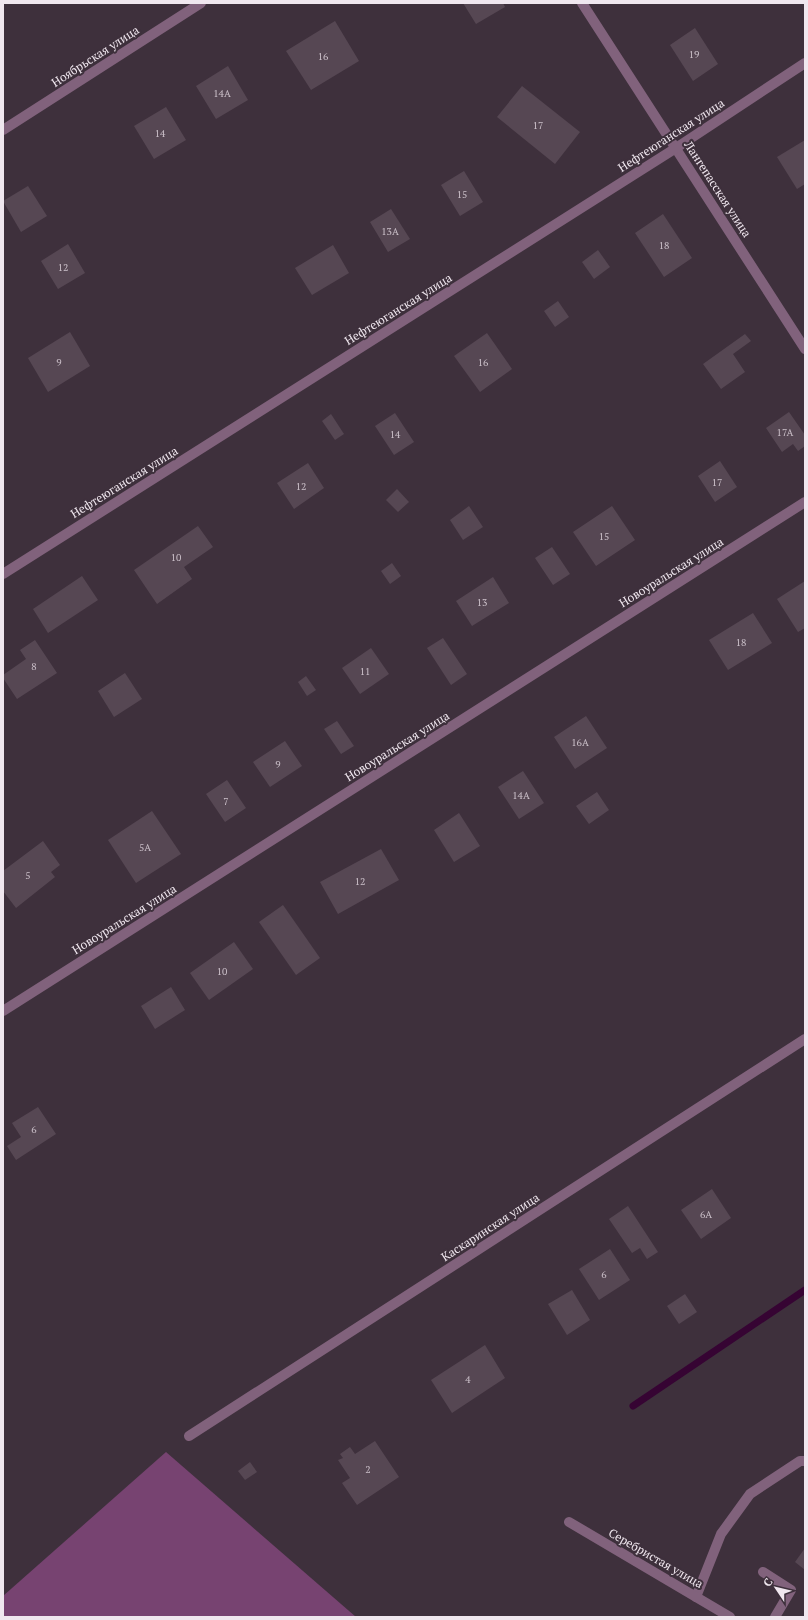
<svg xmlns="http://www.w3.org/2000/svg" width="808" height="1620" font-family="'PT Serif',serif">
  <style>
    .green { fill: #774371 }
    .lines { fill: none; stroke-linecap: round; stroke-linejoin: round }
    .stream { stroke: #360433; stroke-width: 7 }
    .building { fill: #564753 }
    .lane { stroke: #81627c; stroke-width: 10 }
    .street { stroke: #81627c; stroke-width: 10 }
    .labels { text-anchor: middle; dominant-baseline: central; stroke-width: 4; stroke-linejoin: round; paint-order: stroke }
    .number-label { font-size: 10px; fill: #cabfc8 }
    .street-label { font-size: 12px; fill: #f0e7ef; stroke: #3e303c }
  </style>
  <rect width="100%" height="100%" fill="#3e303c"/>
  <path class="green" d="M166 1452 356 1617H3V1596Z"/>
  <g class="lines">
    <path class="stream" d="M633 1406 805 1290"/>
  </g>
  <g class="building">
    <path d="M463 3H503L505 7 476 24Z"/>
    <path d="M335 21 359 61 311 90 286 51Z"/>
    <path d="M695 28 718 64 693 81 670 45Z"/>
    <path d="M228 66 248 100 216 119 196 86Z"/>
    <path d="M522 86 580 132 555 164 497 117Z"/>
    <path d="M166 107 186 140 154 159 134 126Z"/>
    <path d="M805 140V184L797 189 777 157Z"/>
    <path d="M464 171 483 202 460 216 441 185Z"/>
    <path d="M28 186 47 216 21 232 3 201Z"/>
    <path d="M391 209 410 239 388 252 370 222Z"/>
    <path d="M663 214 692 258 664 277 635 233Z"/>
    <path d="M68 244 85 273 58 289 41 261Z"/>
    <path d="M333 245 349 273 312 295 295 268Z"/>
    <path d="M598 250 610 267 594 279 582 262Z"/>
    <path d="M558 301 569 317 555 327 544 311Z"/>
    <path d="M70 332 90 366 48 392 28 358Z"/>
    <path d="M487 333 512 369 480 392 454 356Z"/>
    <path d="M745 334 751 341 733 354 745 372 721 389 703 364Z"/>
    <path d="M789 412 805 435V446L798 451 793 444 782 452 766 428Z"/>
    <path d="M395 413 414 442 394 455 375 426Z"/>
    <path d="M331 414 344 434 335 440 322 421Z"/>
    <path d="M720 461 737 487 715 502 698 476Z"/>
    <path d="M308 463 324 488 294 509 277 483Z"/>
    <path d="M397 489 409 502 398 512 386 500Z"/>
    <path d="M469 506 483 527 463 540 450 520Z"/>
    <path d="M612 506 635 540 596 566 573 532Z"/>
    <path d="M198 526 213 547 184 567 192 579 157 604 134 570Z"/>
    <path d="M552 547 570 574 553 585 535 558Z"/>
    <path d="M392 563 401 576 390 584 381 571Z"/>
    <path d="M82 576 98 600 48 633 33 609Z"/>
    <path d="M493 577 509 603 472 626 456 601Z"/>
    <path d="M805 581V628L798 632 777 599Z"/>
    <path d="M753 613 772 643 728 670 709 640Z"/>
    <path d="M443 638 467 674 451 685 427 648Z"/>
    <path d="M35 640 57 673 17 699 3 678V675L26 659 20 650Z"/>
    <path d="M371 648 389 674 360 694 342 668Z"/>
    <path d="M125 673 142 699 114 717 98 691Z"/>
    <path d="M306 676 316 690 307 696 298 682Z"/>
    <path d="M586 716 607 748 575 769 554 737Z"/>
    <path d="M337 721 354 746 341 754 324 729Z"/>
    <path d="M285 741 302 766 270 787 253 762Z"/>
    <path d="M523 771 544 803 519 819 498 787Z"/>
    <path d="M227 780 246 808 225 822 206 794Z"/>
    <path d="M597 792 609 810 589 824 576 806Z"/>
    <path d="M152 811 181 854 136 883 108 840Z"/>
    <path d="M459 813 480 846 454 862 434 830Z"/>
    <path d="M43 841 60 865 51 872 55 877 16 908 3 891V871Z"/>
    <path d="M381 849 399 880 338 914 320 882Z"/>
    <path d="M283 905 320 958 296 975 259 922Z"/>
    <path d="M234 942 253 969 209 1000 190 973Z"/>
    <path d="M171 987 185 1010 155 1029 141 1006Z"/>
    <path d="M38 1107 56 1134 16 1160 7 1146 21 1137 12 1123Z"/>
    <path d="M712 1189 731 1218 701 1239 681 1210Z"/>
    <path d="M628 1206 658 1252 647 1259 640 1248 632 1253 609 1219Z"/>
    <path d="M610 1249 630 1280 599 1300 579 1269Z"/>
    <path d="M572 1290 590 1320 567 1335 548 1304Z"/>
    <path d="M685 1294 697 1312 679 1324 667 1306Z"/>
    <path d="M485 1345 505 1378 452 1413 431 1380Z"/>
    <path d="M375 1441 399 1477 357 1505 342 1483 350 1478 338 1460 343 1458 340 1454 350 1447 355 1454Z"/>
    <path d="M250 1462 257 1472 245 1480 238 1471Z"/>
    <path d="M805 1548V1570L795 1562Z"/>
  </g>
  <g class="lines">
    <g class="lane">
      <path d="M763 1572 791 1590 775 1617"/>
      <path d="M696 1597 721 1534 750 1494 800 1461H805"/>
    </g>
    <g class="street">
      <path d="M582 3 805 349"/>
      <path d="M3 130 201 3"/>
      <path d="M3 574 676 148 805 63"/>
      <path d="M3 1011 805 502"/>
      <path d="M189 1436 805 1039"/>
      <path d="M569 1522 730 1617"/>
    </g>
  </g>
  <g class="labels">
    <g class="number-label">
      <text x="694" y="54">19</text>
      <text x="323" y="56">16</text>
      <text x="222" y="93">14А</text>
      <text x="538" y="125">17</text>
      <text x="160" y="133">14</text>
      <text x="462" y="194">15</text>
      <text x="390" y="231">13А</text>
      <text x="664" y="245">18</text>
      <text x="63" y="267">12</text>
      <text x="59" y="362">9</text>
      <text x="483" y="362">16</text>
      <text x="785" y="432">17А</text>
      <text x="395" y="434">14</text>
      <text x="717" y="482">17</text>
      <text x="301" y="486">12</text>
      <text x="604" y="536">15</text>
      <text x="176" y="557">10</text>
      <text x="482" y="602">13</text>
      <text x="741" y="642">18</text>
      <text x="34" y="666">8</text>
      <text x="365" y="671">11</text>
      <text x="580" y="742">16А</text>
      <text x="278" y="764">9</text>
      <text x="521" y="795">14А</text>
      <text x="226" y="801">7</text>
      <text x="145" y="847">5А</text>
      <text x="28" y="875">5</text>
      <text x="360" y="881">12</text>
      <text x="222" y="971">10</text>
      <text x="34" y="1129">6</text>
      <text x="706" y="1214">6А</text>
      <text x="604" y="1274">6</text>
      <text x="468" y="1379">4</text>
      <text x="368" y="1469">2</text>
    </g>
    <g class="street-label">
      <text transform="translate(95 56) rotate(-33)">Ноябрьская улица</text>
      <text transform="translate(671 135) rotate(-33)">Нефтеюганская улица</text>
      <text transform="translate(718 189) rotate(57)">Лангепасская улица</text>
      <text transform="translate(398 309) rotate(-32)">Нефтеюганская улица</text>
      <text transform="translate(124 482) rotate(-32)">Нефтеюганская улица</text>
      <text transform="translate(671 572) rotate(-32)">Новоуральская улица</text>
      <text transform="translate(397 746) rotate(-32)">Новоуральская улица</text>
      <text transform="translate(124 919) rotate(-32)">Новоуральская улица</text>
      <text transform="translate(490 1227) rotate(-33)">Каскаринская улица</text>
      <text transform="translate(656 1558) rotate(30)">Серебристая улица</text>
    </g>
  </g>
  <rect width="808" height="1620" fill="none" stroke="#f0e7ef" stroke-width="8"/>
  <g transform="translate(776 1588) rotate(305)" stroke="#3e303c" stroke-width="3" paint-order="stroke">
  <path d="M0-3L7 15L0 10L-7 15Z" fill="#f0e7ef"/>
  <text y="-6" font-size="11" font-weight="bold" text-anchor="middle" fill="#f0e7ef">С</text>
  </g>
</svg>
